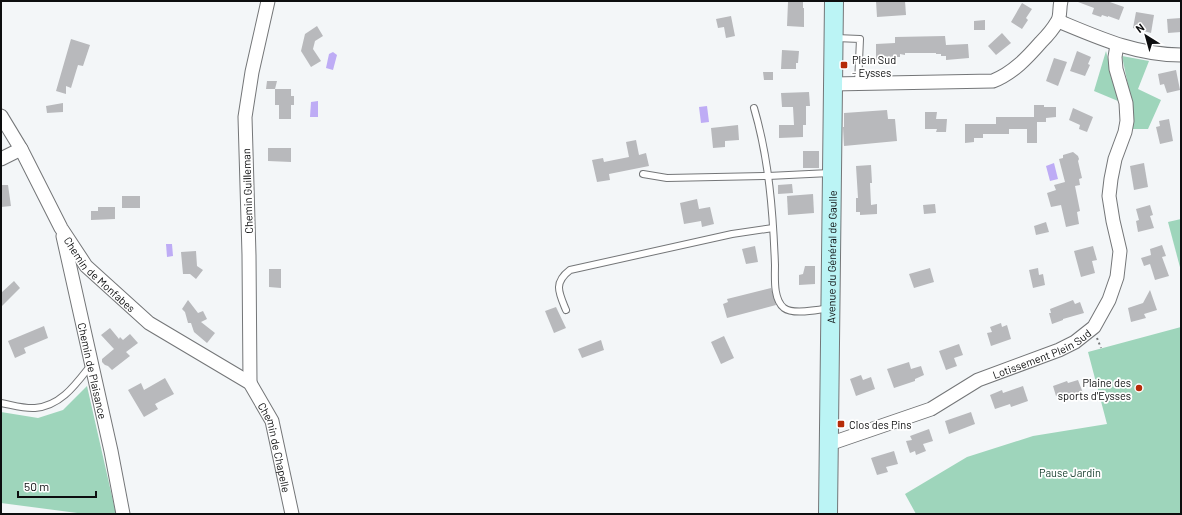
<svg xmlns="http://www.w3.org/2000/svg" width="1182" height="515" font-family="Barlow,sans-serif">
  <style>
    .green { fill: #9ed5bb }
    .water { fill: #beacf5 }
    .building { fill: #b8b9bc }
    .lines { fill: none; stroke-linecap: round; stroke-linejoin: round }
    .lane-casing { stroke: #747678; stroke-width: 8 }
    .street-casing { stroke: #747678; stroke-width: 15 }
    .secondary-casing { stroke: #747678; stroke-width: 20 }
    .path { stroke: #757779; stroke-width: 2; stroke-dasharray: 2 3; stroke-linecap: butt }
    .lane { stroke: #fff; stroke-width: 6 }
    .street { stroke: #fff; stroke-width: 13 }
    .secondary { stroke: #bbf4f5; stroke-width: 18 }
    .poi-dot { fill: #b62b08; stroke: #fff; stroke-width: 1.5 }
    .labels { text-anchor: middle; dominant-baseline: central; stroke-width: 3.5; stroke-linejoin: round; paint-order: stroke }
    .poi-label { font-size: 11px; fill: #0d0e0f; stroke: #fff; text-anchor: start }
    .street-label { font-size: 11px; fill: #0d0e0f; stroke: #fff }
    .park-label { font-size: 11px; fill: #123a2a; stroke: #fff }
  </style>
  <rect width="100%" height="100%" fill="#f3f6f8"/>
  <g class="green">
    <path d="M1106 51 1118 101 1094 91Z"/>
    <path d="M1122 56 1149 61 1138 89 1161 100 1148 129H1129L1131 100Z"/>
    <path d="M1181 219V271L1168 222Z"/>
    <path d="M1181 327V514H916L905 494 967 457 1033 436 1107 424 1088 352Z"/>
    <path d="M87 386 116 514H85L1 503V412L38 418 63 410Z"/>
  </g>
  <g class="water">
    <path d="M333 52 337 55 333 70 326 68 329 54Z"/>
    <path d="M318 101V117H310L311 102Z"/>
    <path d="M707 106 709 122 701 123 699 107Z"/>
    <path d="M1054 163 1058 179 1050 181 1046 166Z"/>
    <path d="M166 244H172L173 256 167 257Z"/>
  </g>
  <g class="building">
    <path d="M876 1H905L906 15 877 17Z"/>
    <path d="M1078 1H1107L1124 7 1119 20 1108 16V17L1102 15 1101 17 1092 14 1094 8 1078 2Z"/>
    <path d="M788 2H803V8H804V27L787 26Z"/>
    <path d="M1022 3 1032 9 1026 18 1028 20 1022 29 1011 22Z"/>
    <path d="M1136 12 1154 15 1151 33 1133 28Z"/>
    <path d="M731 16 735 36 726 38 724 27 718 28 716 19Z"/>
    <path d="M1181 18V32L1168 33 1167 19Z"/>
    <path d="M985 20V30H974V21Z"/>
    <path d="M317 26 323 36 315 41 313 49 321 61 311 67 301 51 305 34Z"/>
    <path d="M1002 33 1011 43 996 55 988 46Z"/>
    <path d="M945 36 946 45 968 44 969 58 946 60V56H941V54H936V53H905V55L900 54V57H895V61L876 60V44L895 43V37Z"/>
    <path d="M71 39 90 45 83 66 78 65 71 88 66 86V94L56 91Z"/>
    <path d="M782 50 799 51 798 63H796V69H781Z"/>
    <path d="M1077 51 1091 57 1088 64 1090 65 1085 76 1070 71Z"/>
    <path d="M1054 58 1067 62 1058 86 1046 81Z"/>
    <path d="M1176 70 1180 90 1167 93 1164 84 1160 85 1158 74Z"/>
    <path d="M763 72H773V80H764Z"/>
    <path d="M267 81H277L275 89H291V96H294V105H291V119H279V105H275V89H266Z"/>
    <path d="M809 92 810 106H806V125H803V137L779 138V125H794L793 107H782L781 93Z"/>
    <path d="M63 103V112L47 113 46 106Z"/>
    <path d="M1034 105H1044V107H1056V117L1046 118V122H1037V143H1027V129H1009V134H983V138H974V142L965 143V124H996V117H1034Z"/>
    <path d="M1073 108 1093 117 1087 132 1079 129 1080 125 1069 120Z"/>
    <path d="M887 110 888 119H895L897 141 844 146 843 127H844V113Z"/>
    <path d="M925 112H937L936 119H947L946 132H936L937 129H925Z"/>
    <path d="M1169 119 1173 141 1160 144 1156 127 1160 126 1159 121Z"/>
    <path d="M738 125 739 140 725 141V147L713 148 711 128Z"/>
    <path d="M636 140 639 155 646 153 649 166 609 174 610 180 597 182 592 160 603 158 604 162 629 157 626 142Z"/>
    <path d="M268 148H291V162L268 161Z"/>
    <rect x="803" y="151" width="16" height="17"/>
    <path d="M1073 152 1078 156 1079 159 1078 161 1082 178 1079 179 1080 185 1075 186 1080 211 1077 212 1079 224 1066 227 1061 205 1051 207 1047 193 1056 190 1054 185 1065 182 1059 159 1063 158V155Z"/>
    <path d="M1144 163 1148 187 1134 190 1130 166Z"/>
    <path d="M871 165 872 183H870L871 205 877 204V214L860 215V212H856V198H858L856 166Z"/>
    <path d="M792 184 793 193 778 194V185Z"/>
    <path d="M1 185H8L11 206 1 207Z"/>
    <path d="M813 194 814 213 788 215 787 196Z"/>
    <rect x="122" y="196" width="18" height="12"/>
    <path d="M697 199 699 209 710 207 714 224 702 227 701 221 684 224 680 203Z"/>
    <path d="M935 204 936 213 924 214 923 205Z"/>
    <path d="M1150 205 1153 215 1150 216 1154 228 1138 232 1136 221 1139 220 1136 209Z"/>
    <path d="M98 207H115V219L91 220V211H98Z"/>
    <path d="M1046 222 1049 232 1036 235 1034 226Z"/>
    <path d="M1162 245 1166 256 1162 257 1169 276 1155 280 1150 264 1144 266 1141 258 1151 255 1150 249Z"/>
    <path d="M755 246 758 262 746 264 742 249Z"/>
    <path d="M1093 246 1097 260 1092 261 1095 273 1081 277 1074 251Z"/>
    <path d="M196 251 197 266 203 270 196 279 190 274H183L181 252Z"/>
    <path d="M805 266H815V284L799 285V275L803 274Z"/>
    <path d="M930 268 934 282 914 288 909 274Z"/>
    <path d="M1038 268 1039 275 1043 274 1045 285 1033 288 1029 270Z"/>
    <path d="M269 269H281V288L269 287Z"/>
    <path d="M14 281 20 288 1 307V293Z"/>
    <path d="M771 288 776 305 727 318 723 304 728 302 727 299Z"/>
    <path d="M1150 290 1157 310 1144 314 1146 318 1131 322 1128 308 1143 303Z"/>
    <path d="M188 300 198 313 203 311 207 319 201 322 215 333 207 343 194 332 191 323H188L185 312 182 309Z"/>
    <path d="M1073 300 1075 304 1080 302 1084 313 1063 319V320L1052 324 1049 313H1051L1050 309Z"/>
    <path d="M556 307 566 328 554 333 545 311Z"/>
    <path d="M1001 323 1002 327 1007 325 1011 339 991 346 987 333 992 332 990 327Z"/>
    <path d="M44 326 48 338 24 348 26 353 15 358 8 341Z"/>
    <path d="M110 328 119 339 120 337 123 340 130 334 138 343 126 352 130 356 112 370 108 366 105 365 102 362V359L114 349 101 335Z"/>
    <path d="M724 336 734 358 721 364 711 342Z"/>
    <path d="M601 340 604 350 582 358 578 349Z"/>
    <path d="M959 344 963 355 954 358 957 366 946 370 939 351Z"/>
    <path d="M909 362 911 369 921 366 924 375 915 379V381L894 388 887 369Z"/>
    <path d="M861 375 863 380 871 377 875 389 856 396 850 379Z"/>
    <path d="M165 378 174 394 155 404 158 409 144 417 128 390 141 383 144 390Z"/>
    <path d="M1078 380 1083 393 1072 397 1062 394 1056 396 1053 386 1067 381 1068 383Z"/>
    <path d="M1023 386 1028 401 1011 407 1010 404 995 409 990 395 1002 390 1003 393Z"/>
    <path d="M971 412 975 424 949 434 945 421Z"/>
    <path d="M929 429 933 441 923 444 926 451 916 455 915 451 910 453 906 441 912 440 910 436Z"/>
    <path d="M894 451 898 464 886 467 888 472 877 475 871 458Z"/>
  </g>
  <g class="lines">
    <defs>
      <g id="lane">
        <path d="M836 38 860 39 858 84"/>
        <path d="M754 108C769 159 773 212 775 265 775 278 773 299 784 308 793 315 818 310 829 308"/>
        <path d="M643 174 667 178 768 176 830 173"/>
        <path d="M566 310C559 293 553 283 570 270L732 234 773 228"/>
        <path d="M1 403C12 405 25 409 35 408 61 406 76 384 91 365"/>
      </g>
      <g id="street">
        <path d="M1058 21C1099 38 1136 55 1181 55"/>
        <path d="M832 84 993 81C1013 73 1027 58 1041 42 1047 36 1053 29 1057 22 1061 17 1059 8 1061 1"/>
        <path id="s1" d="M1 116 21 149 61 228 86 266 149 323 250 383 272 421 292 514"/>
        <path d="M1 159 21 149"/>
        <path id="s2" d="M63 236 111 451 123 514"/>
        <path d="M250 383 249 255 245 117 252 72 268 1"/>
        <path id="s3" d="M829 444 931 409 978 380 1059 350 1075 342 1094 327 1109 300 1117 277 1120 251 1113 221 1109 196 1111 179 1115 159 1125 132 1127 121 1126 103 1116 69 1115 57 1117 45"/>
      </g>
      <g id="secondary">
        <path id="s4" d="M828 514 834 1"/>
      </g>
    </defs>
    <use href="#lane" class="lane-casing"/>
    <use href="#street" class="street-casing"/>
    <use href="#secondary" class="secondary-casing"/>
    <path class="path" d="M1097 338 1101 348"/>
    <use href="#lane" class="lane"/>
    <use href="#street" class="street"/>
    <use href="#secondary" class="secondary"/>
  </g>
  <g class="poi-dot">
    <rect x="840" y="61" width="8" height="8" rx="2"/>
    <circle cx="1139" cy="388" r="4"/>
    <rect x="837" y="420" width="8" height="8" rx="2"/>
  </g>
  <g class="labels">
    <g class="poi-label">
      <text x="852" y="59">Plein Sud<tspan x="852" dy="13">- Eysses</tspan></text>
      <text x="1131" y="382" text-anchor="end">Plaine des<tspan x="1131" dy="13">sports d'Eysses</tspan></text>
      <text x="849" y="424">Clos des Pins</text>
    </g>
    <g class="street-label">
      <text transform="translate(247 191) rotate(-92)">Chemin Guilleman</text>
      <text stroke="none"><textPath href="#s4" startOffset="257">Avenue du Général de Gaulle</textPath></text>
      <text stroke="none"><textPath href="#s1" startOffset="188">Chemin de Monfabes</textPath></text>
      <text stroke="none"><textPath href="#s3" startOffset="232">Lotissement Plein Sud</textPath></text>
      <text stroke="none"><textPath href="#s2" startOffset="138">Chemin de Plaisance</textPath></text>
      <text stroke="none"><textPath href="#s1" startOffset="445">Chemin de Chapelle</textPath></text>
    </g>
    <g class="park-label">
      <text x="1070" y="472">Pause Jardin</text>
    </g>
  </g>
  <rect width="1182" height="515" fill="none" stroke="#0d0e0f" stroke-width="4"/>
  <g transform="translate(1146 36) rotate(323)" stroke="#ffffff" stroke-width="3" paint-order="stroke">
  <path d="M0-3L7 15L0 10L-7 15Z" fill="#0d0e0f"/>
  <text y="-6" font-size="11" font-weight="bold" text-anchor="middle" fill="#0d0e0f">N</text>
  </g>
  <path d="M18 491v6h78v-6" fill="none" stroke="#0d0e0f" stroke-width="2"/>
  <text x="24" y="491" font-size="12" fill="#0d0e0f" stroke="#ffffff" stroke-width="3" paint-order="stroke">50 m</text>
</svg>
